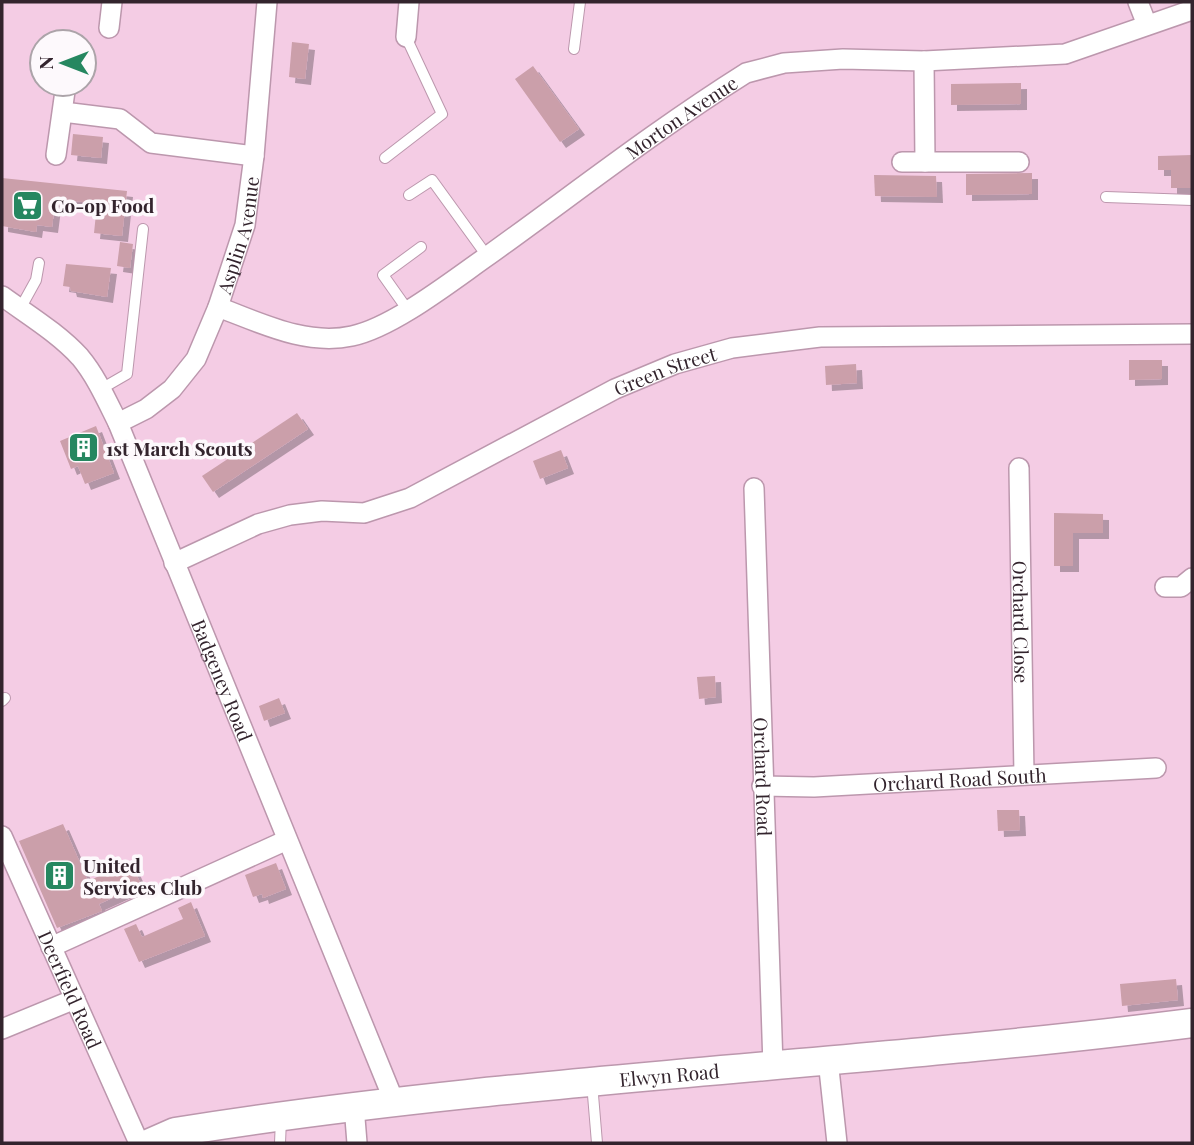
<svg xmlns="http://www.w3.org/2000/svg" width="1194" height="1145" font-family="'Playfair Display',serif">
  <style>
    .building { fill: #cb9faa; filter: url(#shadow) }
    .lines { fill: none; stroke-linecap: round; stroke-linejoin: round }
    .lane-casing { stroke: #bc97ad; stroke-width: 12 }
    .street-casing { stroke: #bc97ad; stroke-width: 22 }
    .secondary-casing { stroke: #bc97ad; stroke-width: 31 }
    .lane { stroke: #fff; stroke-width: 10 }
    .street { stroke: #fff; stroke-width: 19 }
    .secondary { stroke: #fff; stroke-width: 28 }
    .labels { text-anchor: middle; dominant-baseline: central; stroke-width: 7; stroke-linejoin: round; paint-order: stroke }
    .street-label { font-size: 19px; fill: #33242d; stroke: #fdf9fc }
    .poi-label { font-size: 19px; font-weight: bold; fill: #33242d; stroke: #fdf9fc; text-anchor: start }
  </style>
  <defs>
    <filter id="shadow"><feDropShadow dx="6" dy="6" stdDeviation="0" flood-color="#0004"/></filter>
  </defs>
  <rect width="100%" height="100%" fill="#f4cce4"/>
  <g class="building">
    <path d="M292 42 309 44 305 79 289 77Z"/>
    <path d="M533 66 579 129 560 142 515 79Z"/>
    <path d="M1021 83V104L951 105V84Z"/>
    <path d="M73 134 103 137 101 158 71 155Z"/>
    <path d="M1192 155V188H1171V170H1158V156Z"/>
    <path d="M1032 173V194L966 195V174Z"/>
    <path d="M874 175 936 176 937 197 875 196Z"/>
    <path d="M2 178 127 191 122 236 94 233 97 204 67 200V206L55 204 52 227 37 225 36 232 2 226Z"/>
    <path d="M120 242 133 244 130 268 117 266Z"/>
    <path d="M66 264 111 268 107 297 71 291 70 287 63 286Z"/>
    <path d="M1129 360H1162V379L1129 380Z"/>
    <path d="M856 364 857 383 826 385 825 366Z"/>
    <path d="M297 413 308 429 213 492 202 476Z"/>
    <path d="M96 426 114 473 85 484 78 466 71 469 60 441Z"/>
    <path d="M561 450 568 468 540 479 533 461Z"/>
    <path d="M1054 513 1103 514V533H1073V566H1054Z"/>
    <path d="M715 676 716 697 699 699 697 677Z"/>
    <path d="M279 698 285 713 264 721 259 706Z"/>
    <path d="M997 810H1019L1020 830 998 831Z"/>
    <path d="M63 824 88 881 131 862 141 885 99 904 102 911 57 928 19 841Z"/>
    <path d="M276 863 286 889 263 898 262 894 253 897 245 875Z"/>
    <path d="M191 902 205 936 139 962 124 929 136 924 142 937 183 919 178 908Z"/>
    <path d="M1176 979 1178 1000 1122 1006 1120 984Z"/>
  </g>
  <g class="lines">
    <defs>
      <g id="lane">
        <path d="M574 49 580 2"/>
        <path d="M385 158 442 114 406 37"/>
        <path d="M409 195 432 180 487 256"/>
        <path d="M1106 197 1192 200"/>
        <path d="M20 309 36 280 39 263"/>
        <path d="M407 309 383 275 421 247"/>
        <path d="M101 389 127 374 143 229"/>
        <path d="M2 701 5 698"/>
        <path d="M592 1083 597 1143"/>
        <path d="M280 1143 281 1119"/>
      </g>
      <g id="street">
        <path d="M1138 2 1147 25"/>
        <path d="M109 28 112 2"/>
        <path d="M406 37 409 2"/>
        <path d="M924 61 925 162"/>
        <path d="M63 112 120 119 151 143 254 156"/>
        <path d="M56 155 66 84"/>
        <path d="M902 162H1019"/>
        <path id="s1" d="M2 296C28 315 58 333 80 357 96 376 107 401 118 423L394 1101"/>
        <path id="s2" d="M218 307C261 323 306 346 352 336 394 327 453 280 489 255 574 194 657 129 746 73L784 63 843 59 924 61 1065 54 1192 10"/>
        <path id="s3" d="M118 423 146 409 172 389 196 359 218 307 245 225 254 156 267 2"/>
        <path id="s4" d="M1019 468 1024 775"/>
        <path id="s5" d="M754 488 773 1066"/>
        <path id="s6" d="M174 563 258 524 290 515 322 511 364 513 410 498 615 389 675 364 732 348 820 337 1192 334"/>
        <path d="M1165 587H1181L1192 578"/>
        <path id="s7" d="M762 786 814 787 1156 768"/>
        <path id="s8" d="M2 836 139 1143"/>
        <path d="M51 947 287 840"/>
        <path d="M2 1029 75 999"/>
        <path d="M828 1060 837 1143"/>
        <path d="M354 1106 357 1143"/>
      </g>
      <g id="secondary">
        <path id="s9" d="M150 1143 175 1132C512 1078 854 1066 1192 1023"/>
      </g>
    </defs>
    <use href="#lane" class="lane-casing"/>
    <use href="#street" class="street-casing"/>
    <use href="#secondary" class="secondary-casing"/>
    <use href="#lane" class="lane"/>
    <use href="#street" class="street"/>
    <use href="#secondary" class="secondary"/>
  </g>
  <defs>
    <symbol id="supermarket-square" viewBox="-11 -11 22 22"><rect x="-9" y="-9" width="18" height="18" rx="4" fill="#268760" stroke="#fdf9fc"/><path d="M-6-5.5h2.5l.6 2H6L4.5 2H-2.5L-4.4-4H-6ZM-1.5 3.2a1.3 1.3 0 1 0 .1 0ZM3 3.2a1.3 1.3 0 1 0 .1 0Z" fill="#fff"/></symbol>
    <symbol id="building-square" viewBox="-11 -11 22 22"><rect x="-9" y="-9" width="18" height="18" rx="4" fill="#268760" stroke="#fdf9fc"/><path d="M-4-6H4V6H1V3H-1V6H-4ZM-2.5-4.3h1.7v1.8h-1.7ZM.8-4.3h1.7v1.8H.8ZM-2.5-1h1.7V.8h-1.7ZM.8-1h1.7V.8H.8Z" fill="#fff"/></symbol>
  </defs>
  <g fill-rule="evenodd">
    <use href="#supermarket-square" x="10" y="188" width="35" height="35"/>
    <use href="#building-square" x="66" y="430" width="35" height="35"/>
    <use href="#building-square" x="42" y="858" width="35" height="35"/>
  </g>
  <g class="labels">
    <g class="street-label">
      <text stroke="none"><textPath href="#s2" startOffset="536">Morton Avenue</textPath></text>
      <text stroke="none"><textPath href="#s3" startOffset="234">Asplin Avenue</textPath></text>
      <text stroke="none"><textPath href="#s6" startOffset="534">Green Street</textPath></text>
      <text stroke="none"><textPath href="#s4" startOffset="154">Orchard Close</textPath></text>
      <text stroke="none"><textPath href="#s1" startOffset="453">Badgeney Road</textPath></text>
      <text stroke="none"><textPath href="#s5" startOffset="289">Orchard Road</textPath></text>
      <text stroke="none"><textPath href="#s7" startOffset="198">Orchard Road South</textPath></text>
      <text stroke="none"><textPath href="#s8" startOffset="168">Deerfield Road</textPath></text>
      <text stroke="none"><textPath href="#s9" startOffset="525">Elwyn Road</textPath></text>
    </g>
    <g class="poi-label">
      <text x="51" y="205">Co-op Food</text>
      <text x="106" y="448">1st March Scouts</text>
      <text x="83" y="865">United<tspan x="83" dy="22">Services Club</tspan></text>
    </g>
  </g>
  <rect width="1194" height="1145" fill="none" stroke="#33242d" stroke-width="7"/>
  <g transform="translate(63 63) rotate(270)"><circle r="33" fill="#fdf9fc" stroke="#aca4a9" stroke-width="2"/>
  <path d="M0-5L12 26L0 18L-12 26Z" fill="#268760"/>
  <text y="-10" font-size="19" font-weight="bold" text-anchor="middle" fill="#33242d">N</text>
  </g>
</svg>
